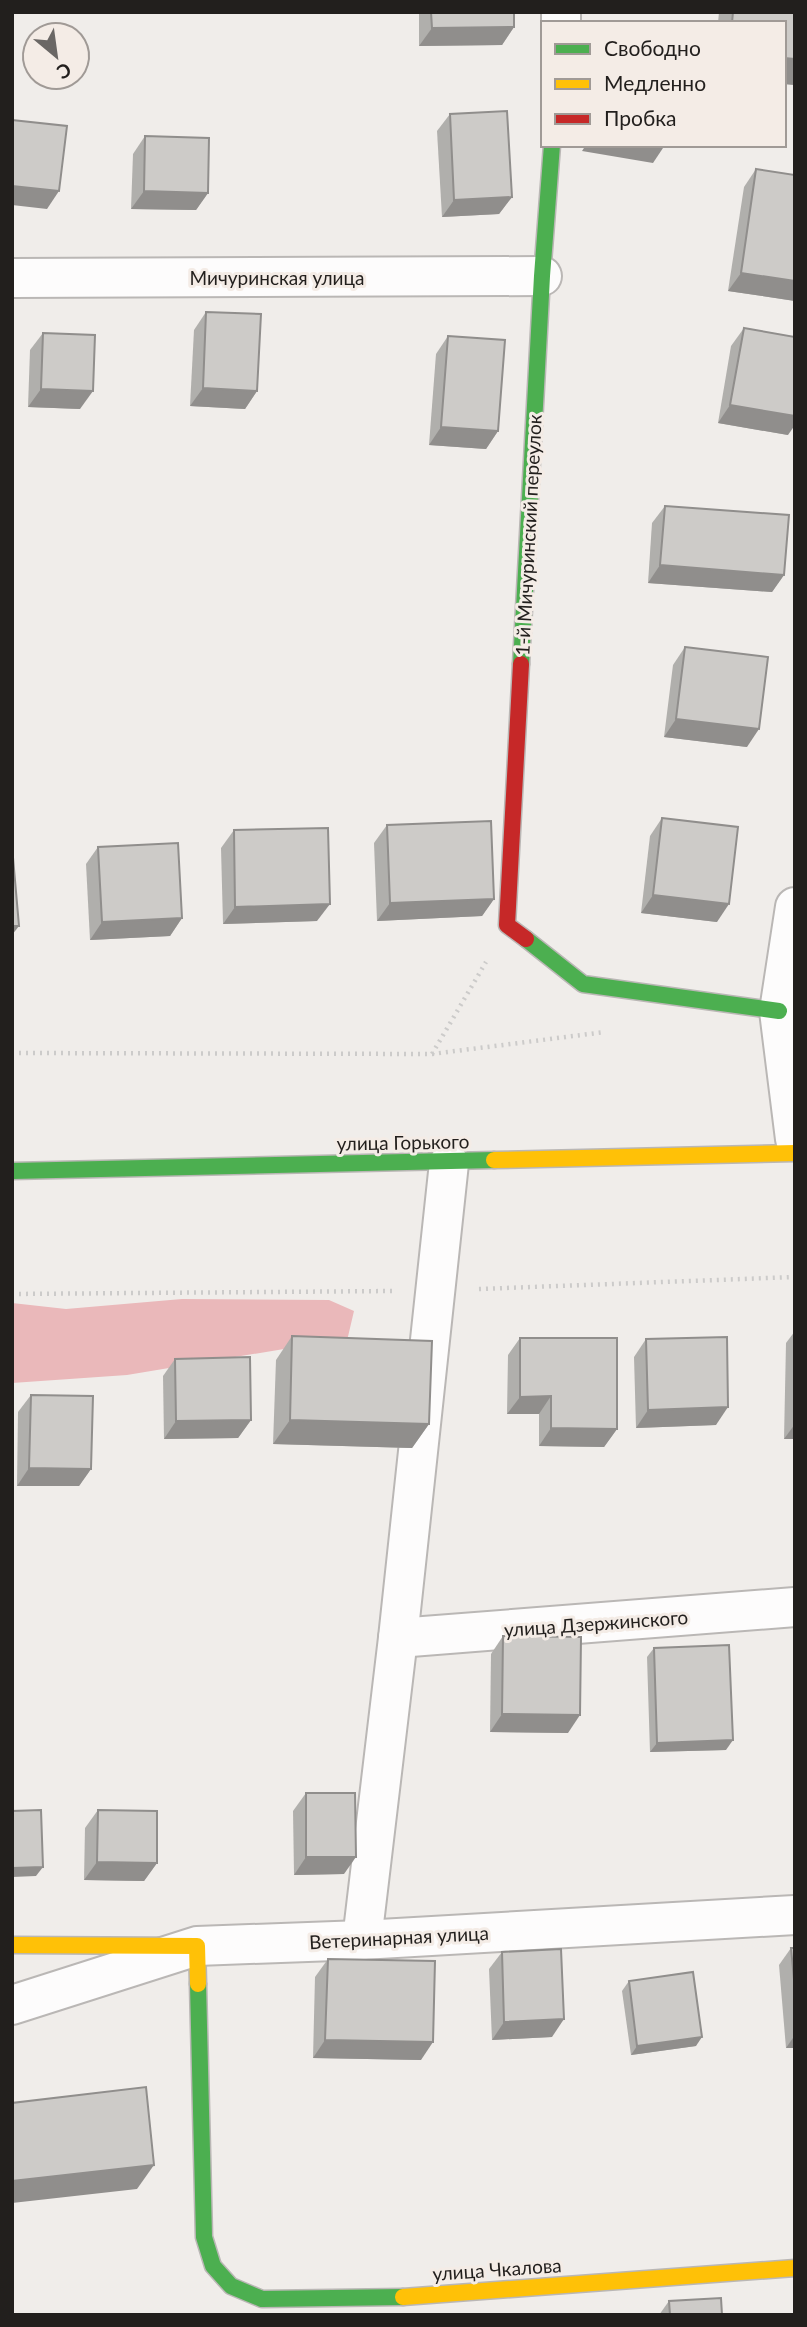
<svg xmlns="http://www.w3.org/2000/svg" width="807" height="2327" font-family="Lato,sans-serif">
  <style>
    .forest { fill: #eab8ba }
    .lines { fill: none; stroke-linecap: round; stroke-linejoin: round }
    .street-casing { stroke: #bab7b5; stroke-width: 42 }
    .fast-casing { stroke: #bab7b5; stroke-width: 19 }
    .slow-casing { stroke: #bab7b5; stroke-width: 19 }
    .jam-casing { stroke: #bab7b5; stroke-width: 19 }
    .path { stroke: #cccbca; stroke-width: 4.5; stroke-dasharray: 2 5; stroke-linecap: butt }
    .street { stroke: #fdfcfc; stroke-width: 38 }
    .fast { stroke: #4caf50; stroke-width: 16 }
    .slow { stroke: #ffc107; stroke-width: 16 }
    .jam { stroke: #c62828; stroke-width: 16 }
    .wall { fill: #b0afac }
    .shaded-wall { fill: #908e8c }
    .building { fill: #cdcbc8; stroke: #908e8c; stroke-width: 2 }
    .labels { text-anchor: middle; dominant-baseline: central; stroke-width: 6; stroke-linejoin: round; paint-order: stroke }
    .street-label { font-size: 19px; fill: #221f1d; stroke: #f4ece6 }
  </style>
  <rect width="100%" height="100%" fill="#f0edea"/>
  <path class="forest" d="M182 1299 329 1300 354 1311 346 1345 314 1344 127 1375 12 1383V1303L66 1309Z"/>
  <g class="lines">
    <defs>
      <g id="street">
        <path d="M561 23V12"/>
        <path d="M12 278 542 276"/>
        <path d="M795 907 779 1011 795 1139"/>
        <path d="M398 1638 795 1607"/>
        <path d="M362 1940 398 1638 449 1163"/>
        <path d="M12 2005 197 1946 362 1940 795 1915"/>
      </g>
      <g id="fast">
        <path d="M521 664 542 276 552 145"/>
        <path d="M526 939 583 984 779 1011"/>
        <path d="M12 1171 494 1160"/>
        <path d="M198 1984 204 2237 213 2266 231 2286 262 2299 403 2297"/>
      </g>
      <g id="slow">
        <path d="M494 1160 795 1153"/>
        <path d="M12 1945 197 1946 198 1984"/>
        <path d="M403 2297 795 2268"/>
      </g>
      <path id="jam" d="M521 664 507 925 526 939"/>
    </defs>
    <use href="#street" class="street-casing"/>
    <use href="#fast" class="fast-casing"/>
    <use href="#slow" class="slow-casing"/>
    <use href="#jam" class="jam-casing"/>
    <g class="path">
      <path d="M12 1053 432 1054 605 1032"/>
      <path d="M432 1054 486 962"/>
      <path d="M479 1289 795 1277"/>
      <path d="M12 1294 393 1291"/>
    </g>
    <use href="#street" class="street"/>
    <use href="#fast" class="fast"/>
    <use href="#slow" class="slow"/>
    <use href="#jam" class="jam"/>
  </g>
  <g class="wall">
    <path d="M419 12H514V27L502 45 419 46Z"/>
    <path d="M719 12H795V85L784 84V23H718Z"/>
    <path d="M450 114 512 197 499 214 442 217 437 131Z"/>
    <path d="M145 136 208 193 196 210 131 209 133 154Z"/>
    <path d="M756 169 795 301 728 291 744 187Z"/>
    <path d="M206 312 257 391 245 409 190 406 194 330Z"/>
    <path d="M744 328 788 435 718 423 731 346Z"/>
    <path d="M43 333 80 409 28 407 30 350Z"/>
    <path d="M448 336 498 431 486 449 429 445 436 354Z"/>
    <path d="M665 506 784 575 772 592 648 583 652 523Z"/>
    <path d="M685 647 747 747 664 737 673 665Z"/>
    <path d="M662 818 717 922 641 913 650 836Z"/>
    <path d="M387 825 494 899 482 916 377 921 374 843Z"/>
    <path d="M234 830 317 921 223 924 221 848Z"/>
    <path d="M98 847 182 918 170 936 90 940 86 864Z"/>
    <path d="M795 1331V1439H784L786 1343Z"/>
    <path d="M292 1336 429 1424 412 1448 273 1444 276 1360Z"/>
    <path d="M520 1338 617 1429 604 1447 539 1446V1414H507L508 1355Z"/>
    <path d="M646 1339 716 1425 636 1428 634 1357Z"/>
    <path d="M175 1359 251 1420 238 1438 164 1439 163 1376Z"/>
    <path d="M31 1395 91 1469 79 1486H17L18 1412Z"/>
    <path d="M503 1636 568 1733 490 1732 491 1654Z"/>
    <path d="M654 1648 726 1750 650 1752 647 1657Z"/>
    <path d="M306 1793 344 1874 294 1875 293 1811Z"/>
    <path d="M98 1810 157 1863 144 1881 84 1880 85 1828Z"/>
    <path d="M791 1948H795V2048H786L779 1965Z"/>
    <path d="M502 1952 552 2037 492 2040 489 1969Z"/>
    <path d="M328 1959 421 2060 313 2058 315 1977Z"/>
    <path d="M629 1981 696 2046 631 2055 622 1991Z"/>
    <path d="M669 2301 722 2315H659Z"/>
  </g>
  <g class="shaded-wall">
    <path d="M514 27 502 45 419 46 432 28Z"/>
    <path d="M784 58 795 59V85L784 84Z"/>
    <path d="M586 145H665L653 163 582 151Z"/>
    <path d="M12 186 59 191 47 209 12 205Z"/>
    <path d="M144 191 208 193 196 210 131 209Z"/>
    <path d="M512 197 499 214 442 217 454 200Z"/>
    <path d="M741 273 795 281V301L728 291Z"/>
    <path d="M203 388 257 391 245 409 190 406Z"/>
    <path d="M41 389 93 391 80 409 28 407Z"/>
    <path d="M730 405 795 416V425L788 435 718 423Z"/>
    <path d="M441 427 498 431 486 449 429 445Z"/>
    <path d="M660 565 784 575 772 592 648 583Z"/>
    <path d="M676 719 759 729 747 747 664 737Z"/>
    <path d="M653 895 729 904 717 922 641 913Z"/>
    <path d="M494 899 482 916 377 921 390 903Z"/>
    <path d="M330 904 317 921 223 924 235 907Z"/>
    <path d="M182 918 170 936 90 940 102 922Z"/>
    <path d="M12 926H19L12 935Z"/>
    <path d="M551 1396 539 1414H507L520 1397Z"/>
    <path d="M728 1407 716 1425 636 1428 648 1410Z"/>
    <path d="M251 1420 238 1438 164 1439 176 1421Z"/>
    <path d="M290 1420 429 1424 412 1448 273 1444Z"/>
    <path d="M795 1424V1439H784Z"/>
    <path d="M551 1428 617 1429 604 1447 539 1446Z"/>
    <path d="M29 1468 91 1469 79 1486H17Z"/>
    <path d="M502 1714 580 1715 568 1733 490 1732Z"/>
    <path d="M733 1740 726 1750 650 1752 657 1743Z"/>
    <path d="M306 1857H356L344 1874 294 1875Z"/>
    <path d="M97 1862 157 1863 144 1881 84 1880Z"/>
    <path d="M43 1867 36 1876 12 1877V1868Z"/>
    <path d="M564 2019 552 2037 492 2040 504 2022Z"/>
    <path d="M795 2035V2048H786Z"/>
    <path d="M702 2037 696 2046 631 2055 637 2046Z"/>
    <path d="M325 2040 433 2042 421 2060 313 2058Z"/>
    <path d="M154 2165 137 2189 12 2203V2181Z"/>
  </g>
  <g class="building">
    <path d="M431 12H514V27L432 28Z"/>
    <path d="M733 12H795V59L784 58V23H732Z"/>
    <path d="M507 111 512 197 454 200 450 114Z"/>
    <path d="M12 120 67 126 59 191 12 186Z"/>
    <path d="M145 136 209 138 208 193 144 191Z"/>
    <path d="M756 169 795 175V281L741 273Z"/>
    <path d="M206 312 261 314 257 391 203 388Z"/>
    <path d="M744 328 795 337V416L730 405Z"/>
    <path d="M43 333 95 335 93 391 41 389Z"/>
    <path d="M448 336 505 340 498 431 441 427Z"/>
    <path d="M665 506 789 515 784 575 660 565Z"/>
    <path d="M685 647 768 657 759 729 676 719Z"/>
    <path d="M662 818 738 827 729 904 653 895Z"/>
    <path d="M491 821 494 899 390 903 387 825Z"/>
    <path d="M328 828 330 904 235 907 234 830Z"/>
    <path d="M178 843 182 918 102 922 98 847Z"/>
    <path d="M12 846 19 926H12Z"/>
    <path d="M292 1336 432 1341 429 1424 290 1420Z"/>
    <path d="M727 1337 728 1407 648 1410 646 1339Z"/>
    <path d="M520 1338H617V1429L551 1428V1396L520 1397Z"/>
    <path d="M250 1357 251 1420 176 1421 175 1359Z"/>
    <path d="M31 1395 93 1396 91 1469 29 1468Z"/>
    <path d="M503 1636 581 1637 580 1715 502 1714Z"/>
    <path d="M729 1645 733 1740 657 1743 654 1648Z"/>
    <path d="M306 1793H355L356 1857H306Z"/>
    <path d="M41 1810 43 1867 12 1868V1811Z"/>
    <path d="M98 1810 157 1811V1863L97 1862Z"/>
    <path d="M791 1948H795V1990Z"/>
    <path d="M561 1949 564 2019 504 2022 502 1952Z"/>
    <path d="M328 1959 435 1961 433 2042 325 2040Z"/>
    <path d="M693 1972 702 2037 637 2046 629 1981Z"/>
    <path d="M146 2087 154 2165 12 2181V2103Z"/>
    <path d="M721 2298 722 2315H670L669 2301Z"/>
  </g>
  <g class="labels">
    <g class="street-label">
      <text x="277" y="277">Мичуринская улица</text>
      <text transform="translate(528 535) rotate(-87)">1-й Мичуринский переулок</text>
      <text transform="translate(403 1142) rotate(-1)">улица Горького</text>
      <text transform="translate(596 1623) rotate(-4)">улица Дзержинского</text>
      <text transform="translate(399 1937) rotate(-3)">Ветеринарная улица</text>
      <text transform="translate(497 2269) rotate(-4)">улица Чкалова</text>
    </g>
  </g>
  <rect width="807" height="2327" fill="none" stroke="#221f1d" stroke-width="28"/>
  <rect x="541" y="21" width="245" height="126" fill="#f4ece6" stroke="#a09a96" stroke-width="2"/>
  <rect x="555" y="44" width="35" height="10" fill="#4caf50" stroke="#a09a96" stroke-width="2"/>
  <text x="604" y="56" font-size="21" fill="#221f1d">Свободно</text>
  <rect x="555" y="79" width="35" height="10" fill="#ffc107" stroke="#a09a96" stroke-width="2"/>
  <text x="604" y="91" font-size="21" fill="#221f1d">Медленно</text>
  <rect x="555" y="114" width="35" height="10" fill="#c62828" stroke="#a09a96" stroke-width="2"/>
  <text x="604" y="126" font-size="21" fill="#221f1d">Пробка</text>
  <g transform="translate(56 56) rotate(151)"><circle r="33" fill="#f4ece6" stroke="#a09a96" stroke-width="2"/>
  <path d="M0-5L12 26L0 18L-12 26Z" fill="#6a6765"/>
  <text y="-10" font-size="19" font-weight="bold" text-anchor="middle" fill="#221f1d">С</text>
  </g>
</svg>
